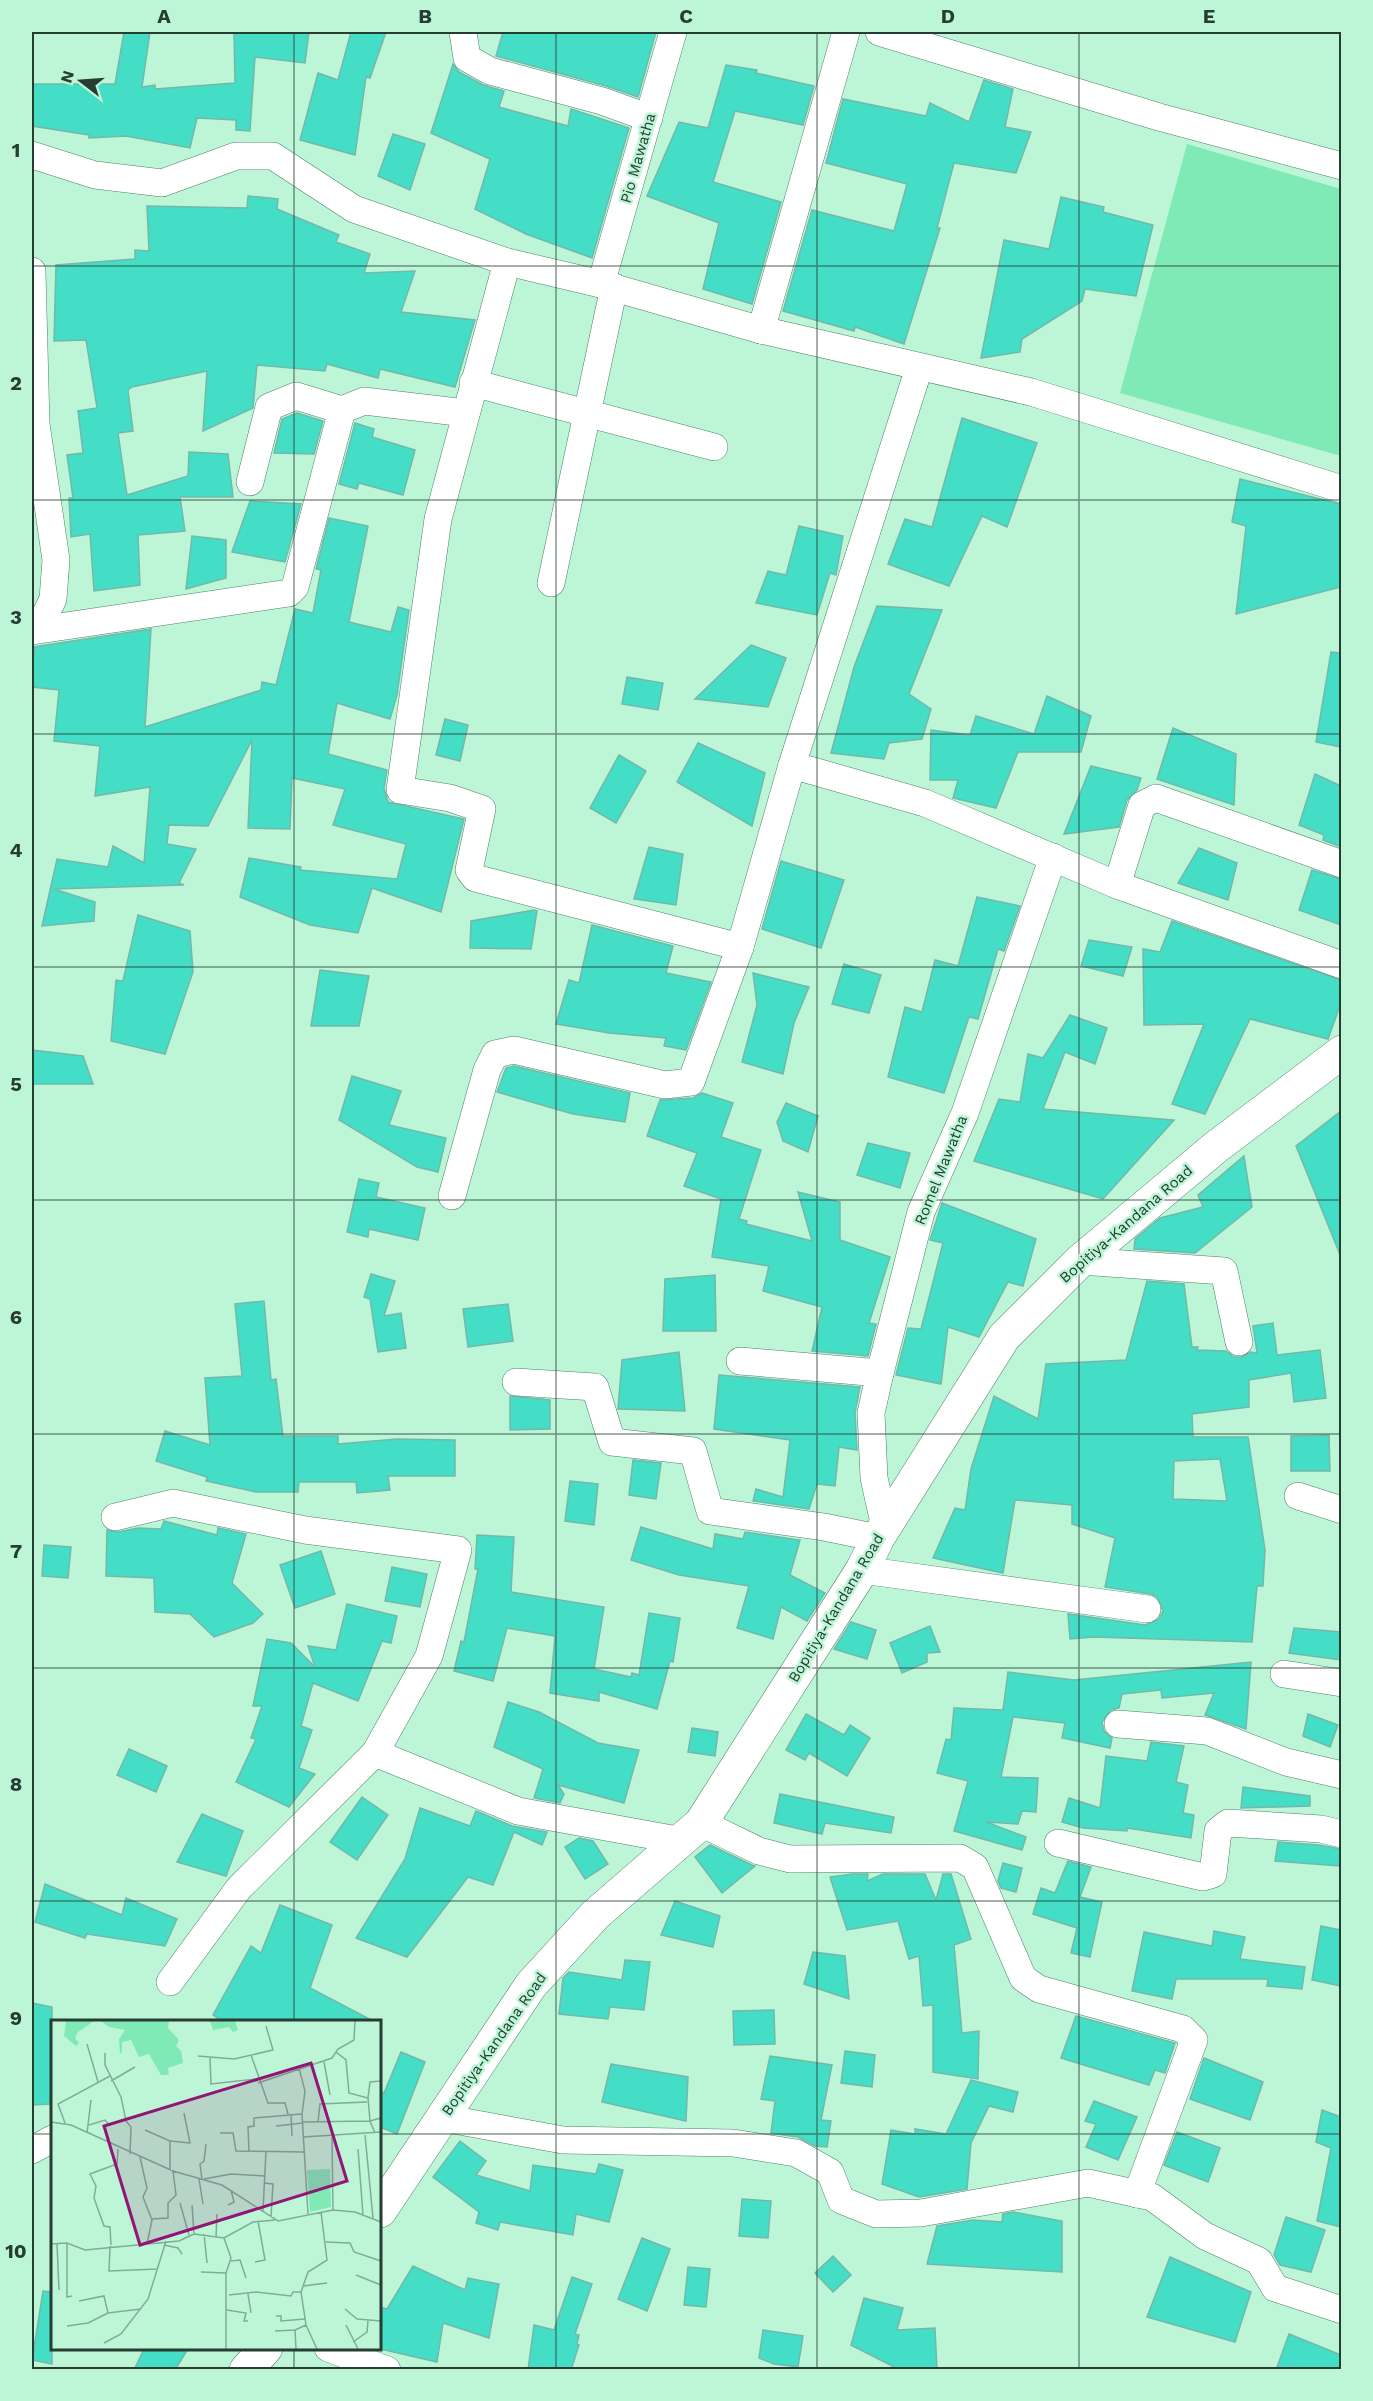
<svg xmlns="http://www.w3.org/2000/svg" width="1373" height="2401" font-family="'Work Sans',sans-serif">
  <style>
    .green { fill: #7feab5 }
    .building { fill: #44ddc6; stroke: #73b8ab; stroke-width: 1.5; fill-rule: evenodd }
    .lines { fill: none; stroke-linecap: round; stroke-linejoin: round }
    .minor-casing { stroke: #4c8267; stroke-width: 28 }
    .tertiary-casing { stroke: #4c8267; stroke-width: 34 }
    .minor { stroke: #fff; stroke-width: 27 }
    .tertiary { stroke: #fff; stroke-width: 33 }
    .grid { fill: none; stroke: #263d31; stroke-width: 1.5; stroke-opacity: 0.55 }
    .labels { text-anchor: middle; dominant-baseline: central; stroke-width: 5; stroke-linejoin: round; paint-order: stroke }
    .street-label { font-size: 15px; fill: #263d31; stroke: #bcf6d7 }
    .inset-road { fill: none; stroke: #80ac95; stroke-width: 1.5 }
    .view { fill: #911673; fill-opacity: 0.15; stroke: #911673; stroke-width: 3 }
    .inset-edge { fill: none; stroke: #263d31; stroke-width: 3 }
    .neatline { fill: none; stroke: #263d31; stroke-width: 2 }
    .grid-label { font-size: 20px; text-anchor: middle; font-weight: bold; fill: #263d31 }
  </style>
  <rect width="100%" height="100%" fill="#bcf6d7"/>
  <path class="green" d="M1187 144 1341 189V456L1120 393Z"/>
  <g class="building">
    <path d="M124 32H150L142 87 155 85V89L235 83 234 32H309L305 63 255 57 250 131 236 130V120L197 118 190 148 126 136 89 138V135L32 126V95L34 84H115Z"/>
    <path d="M351 32H386L370 78 366 77 355 155 300 140 318 73 338 80Z"/>
    <path d="M503 32H656L638 97 606 86 496 56Z"/>
    <path d="M453 64 459 72 483 85 504 91 499 107 568 126 571 109 629 128 592 258 526 234 475 209 490 159 431 133Z"/>
    <path d="M726 65 757 70 756 73 814 86 803 125 735 111 713 182 781 202 752 304 703 289 719 223 647 196 679 122 708 128Z"/>
    <path d="M984 80 1013 89 1005 127 1031 132 1016 173 954 163 937 228H940L904 344 855 327 854 331 783 311 812 210 894 231 907 184 826 163 843 99 926 116 930 103 969 122Z"/>
    <path d="M393 134 425 144 410 190 378 176Z"/>
    <path d="M248 196 278 199 277 209 339 235 336 242 370 254 364 273 415 271 401 312 475 320 455 387 380 369 378 378 327 364 325 371 257 365 253 408 203 431 207 371 132 387 128 390 133 431 118 433 127 495 188 476 189 452 228 454 233 497H180L185 531 138 535 140 585 94 591 90 534 71 537 69 498H73L67 455 83 453 78 411 97 408 86 340 54 341 56 265 135 259V250L149 251 147 206 247 208Z"/>
    <path d="M1061 197 1104 207 1103 212 1153 225 1136 296 1085 289 1082 301 1022 339 1020 352 981 358 1004 240 1049 249Z"/>
    <path d="M297 413 323 421 314 454 274 453 282 419Z"/>
    <path d="M962 418 1037 443 1007 527 982 516 949 586 888 564 905 519 932 527Z"/>
    <path d="M355 423 374 429 372 437 415 450 403 495 359 483 357 489 339 484Z"/>
    <path d="M1240 479 1341 504V587L1236 614 1246 526 1232 522Z"/>
    <path d="M250 501 301 504 285 562 232 552Z"/>
    <path d="M329 518 368 526 349 622 391 632 398 607 409 610 397 695 390 719 337 703 328 754 387 770 384 788 388 802 464 819 441 912 372 888 358 933 310 925 240 897 249 858 301 867 300 870 397 879 406 844 333 825 345 789 292 778 290 829 248 828 252 740 208 826 169 825 167 844 196 849 179 883 184 885 54 889 95 902 94 921 42 926 57 859 108 867 113 846 144 863 150 787 95 796 100 746 54 741 59 690 32 687 34 647 151 629 145 727 261 690 262 682 276 685 295 609 313 613 321 570 316 569Z"/>
    <path d="M799 526 843 536 836 575 830 573 817 615 756 603 768 571 786 575Z"/>
    <path d="M192 536 226 540V578L186 589Z"/>
    <path d="M877 606 942 610 909 694 931 709 922 739 889 743 884 759 831 753 854 667Z"/>
    <path d="M751 645 786 658 768 707 695 699Z"/>
    <path d="M1331 652 1341 653V747L1316 742Z"/>
    <path d="M627 677 663 683 658 710 622 704Z"/>
    <path d="M1047 696 1091 716 1081 752H1018L996 808 953 798 958 780H930L931 730 970 735 976 716 1034 734Z"/>
    <path d="M445 719 468 725 460 761 436 755Z"/>
    <path d="M1173 728 1236 754 1234 805 1157 779Z"/>
    <path d="M698 743 765 773 752 826 677 782Z"/>
    <path d="M619 755 646 771 616 823 590 808Z"/>
    <path d="M1091 766 1141 778 1137 790 1127 800 1119 827 1064 834Z"/>
    <path d="M1315 774 1341 786V847L1323 840 1324 835 1299 825Z"/>
    <path d="M649 847 683 854 676 905 634 899Z"/>
    <path d="M1199 848 1237 863 1228 900 1178 883Z"/>
    <path d="M781 861 844 880 821 948 762 929Z"/>
    <path d="M1312 870 1341 879V925L1299 910Z"/>
    <path d="M977 897 1020 906 1004 951 998 949 978 1019 969 1017 944 1093 888 1077 905 1007 922 1012 935 960 958 966Z"/>
    <path d="M534 910 537 911 531 949 470 948 471 921Z"/>
    <path d="M138 915 190 931 193 972 165 1054 111 1041 116 980 123 981Z"/>
    <path d="M1172 921 1341 980V1003L1328 1039 1250 1019 1205 1114 1172 1104 1204 1024 1144 1025 1143 949 1160 952Z"/>
    <path d="M592 925 673 946 666 973 711 982 686 1050 664 1046 666 1038 609 1033 556 1024 569 980 579 983Z"/>
    <path d="M1089 940 1132 947 1123 976 1081 966Z"/>
    <path d="M844 964 881 975 869 1013 832 1004Z"/>
    <path d="M320 970 369 976 359 1026H311Z"/>
    <path d="M753 973 809 987 794 1023 783 1074 742 1062 757 1005Z"/>
    <path d="M1070 1015 1107 1028 1095 1064 1065 1052 1043 1109 1174 1120 1103 1199 974 1161 999 1099 1020 1102 1028 1054 1043 1058Z"/>
    <path d="M32 1050 83 1056 93 1084H32Z"/>
    <path d="M514 1066 630 1093 625 1122 573 1114 497 1092 506 1068Z"/>
    <path d="M352 1076 401 1091 389 1125 446 1138 438 1172 417 1167 339 1120Z"/>
    <path d="M702 1093 733 1103 721 1137 761 1150 739 1219 747 1221 746 1224 812 1241 798 1192 840 1202V1240L890 1257 869 1323 876 1324 868 1356 812 1351 822 1307 763 1291 769 1266 712 1257 721 1199 684 1186 697 1153 647 1136 660 1100 693 1098Z"/>
    <path d="M786 1103 818 1116 808 1152 783 1141 777 1122Z"/>
    <path d="M1341 1111V1257L1296 1146Z"/>
    <path d="M868 1143 910 1153 900 1188 857 1175Z"/>
    <path d="M1244 1156 1252 1207 1195 1253 1134 1249 1135 1239 1160 1218 1203 1207 1198 1195Z"/>
    <path d="M359 1179 379 1183 376 1197 425 1208 418 1240 369 1229 368 1237 347 1232Z"/>
    <path d="M942 1203 1036 1239 1023 1286 1008 1282 979 1337 948 1327 941 1384 896 1375 908 1328 921 1329 943 1243 930 1240Z"/>
    <path d="M371 1274 395 1281 384 1316 401 1313 406 1348 378 1352 370 1299 364 1297Z"/>
    <path d="M715 1275 716 1331H663L665 1279Z"/>
    <path d="M1147 1281 1184 1284 1192 1347H1198L1197 1350 1226 1351 1234 1357H1242L1251 1352 1257 1353 1253 1326 1273 1323 1277 1355 1320 1350 1326 1398 1294 1402 1291 1373 1249 1380V1407L1192 1414 1193 1437H1248L1265 1550 1263 1586H1257L1252 1642 1094 1637 1070 1639 1068 1614 1145 1625 1159 1619 1163 1611 1157 1597 1150 1594 1105 1587 1115 1538 1072 1524V1505L1015 1500 1003 1573 933 1558 955 1508 965 1510 971 1469 994 1396 1038 1419 1046 1364 1126 1360ZM1220 1459 1227 1501 1173 1499 1174 1461Z"/>
    <path d="M264 1301 271 1380 276 1379 283 1436H338V1444L397 1439 455 1440V1476H388L390 1490 357 1493 356 1482H299L298 1492H256L206 1481 207 1477 156 1461 165 1431 210 1445 205 1378 242 1376 235 1304Z"/>
    <path d="M508 1304 513 1341 468 1347 463 1309Z"/>
    <path d="M679 1352 685 1411 618 1409 622 1360Z"/>
    <path d="M719 1375 860 1387 855 1413 857 1450 839 1447 835 1486 817 1484 809 1509 753 1501 756 1489 783 1497 790 1440 714 1429Z"/>
    <path d="M510 1396 550 1400V1429L510 1430Z"/>
    <path d="M1329 1435 1330 1471H1291V1436Z"/>
    <path d="M633 1460 661 1463 656 1499 629 1495Z"/>
    <path d="M570 1481 598 1484 594 1525 565 1521Z"/>
    <path d="M164 1521 217 1535 218 1528 246 1534 232 1583 263 1614 253 1623 214 1637 190 1614 155 1612 154 1578 106 1576 107 1530 118 1532 138 1528 161 1529Z"/>
    <path d="M641 1527 713 1549 715 1534 743 1539 745 1532 800 1540 790 1575 825 1593 807 1621 781 1607 773 1639 737 1628 749 1586 679 1575 631 1560Z"/>
    <path d="M477 1535 514 1537 511 1592 604 1607 594 1669 631 1677 632 1673 639 1675 649 1613 680 1618 673 1662 670 1661 657 1709 599 1692V1701L550 1693 555 1636 507 1628 493 1681 454 1671 461 1641 464 1642 478 1569H475Z"/>
    <path d="M44 1545 71 1547 68 1578 42 1576Z"/>
    <path d="M321 1551 335 1594 295 1608 280 1565Z"/>
    <path d="M392 1567 427 1574 420 1607 385 1601Z"/>
    <path d="M347 1604 397 1616 391 1643 382 1641 358 1701 313 1683 301 1726 312 1730 299 1768 315 1774 289 1807 236 1782 256 1739 251 1738 262 1706H253L267 1639 291 1643 315 1667 308 1646 336 1650Z"/>
    <path d="M851 1622 876 1630 867 1659 834 1649Z"/>
    <path d="M930 1626 940 1652 927 1653V1662L902 1673 890 1643Z"/>
    <path d="M1294 1628 1341 1632V1660L1289 1653Z"/>
    <path d="M1251 1662 1246 1729 1205 1715 1214 1693 1162 1698 1161 1690 1122 1694 1119 1708 1111 1710 1102 1722 1104 1731 1112 1738 1110 1748 1062 1738 1065 1723 1013 1717 1001 1777 1038 1778 1036 1812 1022 1811 1018 1824 986 1822 1026 1837 1022 1850 954 1831 968 1781 937 1773 946 1739 951 1740 954 1708 1003 1710 1008 1672 1074 1680Z"/>
    <path d="M508 1702 539 1712 598 1743 639 1750 624 1803 558 1785 564 1794 560 1803 534 1798 543 1769 494 1747Z"/>
    <path d="M806 1714 844 1735 850 1725 870 1738 847 1776 809 1753 805 1760 786 1750Z"/>
    <path d="M1308 1714 1338 1725 1330 1747 1303 1736Z"/>
    <path d="M692 1728 718 1732 715 1756 688 1752Z"/>
    <path d="M1151 1742 1184 1746 1176 1782 1188 1785 1183 1813 1194 1815 1191 1838 1127 1828V1831L1083 1828 1062 1822 1069 1798 1100 1808 1106 1756 1147 1761Z"/>
    <path d="M129 1749 167 1766 156 1792 117 1775Z"/>
    <path d="M1243 1787 1310 1796V1806L1241 1808Z"/>
    <path d="M780 1794 894 1817 891 1833 825 1823 822 1834 774 1823Z"/>
    <path d="M362 1797 388 1815 357 1860 330 1842Z"/>
    <path d="M420 1808 470 1826 476 1811 512 1826 547 1832 542 1845 514 1832 493 1885 468 1877 407 1957 356 1938 405 1859Z"/>
    <path d="M202 1814 243 1831 226 1876 177 1862Z"/>
    <path d="M579 1838 593 1841 608 1864 585 1879 565 1847Z"/>
    <path d="M1278 1842 1319 1845 1341 1849 1339 1866 1275 1861Z"/>
    <path d="M710 1845 752 1865 755 1866 722 1893 695 1857Z"/>
    <path d="M1068 1861 1091 1867 1080 1897 1102 1902 1090 1957 1071 1953 1077 1928 1033 1914 1041 1888 1055 1893Z"/>
    <path d="M1003 1863 1022 1868 1016 1892 1001 1888 998 1881Z"/>
    <path d="M852 1874H868L867 1881 883 1874H925L936 1900 943 1874H951L971 1939 954 1945 962 2033 979 2031 978 2079 933 2072V2005L923 2006 919 1956 909 1959 898 1921 847 1930 830 1877Z"/>
    <path d="M45 1884 122 1915 126 1898 177 1919 165 1946 87 1934 85 1938 35 1922Z"/>
    <path d="M675 1901 720 1916 713 1947 661 1935Z"/>
    <path d="M280 1905 332 1925 310 1988 375 2022H224L213 2015 251 1946 261 1953Z"/>
    <path d="M1321 1926 1341 1930V1986L1312 1980Z"/>
    <path d="M1214 1931 1245 1937 1240 1959 1305 1967 1302 1989 1267 1986 1268 1979H1176L1172 1999 1132 1991 1144 1932 1212 1946Z"/>
    <path d="M813 1952 845 1956 849 1999 804 1984Z"/>
    <path d="M625 1960 650 1962 644 2010 610 2007 608 2019 559 2014 563 1978 569 1972 622 1980Z"/>
    <path d="M32 2003 52 2007V2104L32 2105Z"/>
    <path d="M774 2010 775 2044 734 2045 733 2011Z"/>
    <path d="M1076 2016 1175 2043 1165 2073 1155 2070 1149 2085 1061 2058Z"/>
    <path d="M845 2051 875 2055 872 2087 841 2083Z"/>
    <path d="M401 2052 425 2062 397 2134 380 2127V2091L384 2093Z"/>
    <path d="M770 2056 832 2065 821 2120 831 2121 827 2147 815 2146 798 2137 771 2133 775 2101 761 2099Z"/>
    <path d="M1204 2058 1263 2082 1250 2120 1190 2099Z"/>
    <path d="M611 2064 688 2077 686 2121 602 2102Z"/>
    <path d="M971 2080 1018 2092 1013 2112 989 2106 971 2143 967 2189 919 2197 882 2184 891 2130 915 2134V2129L946 2134Z"/>
    <path d="M1094 2101 1137 2117 1118 2160 1086 2147 1096 2124 1085 2121Z"/>
    <path d="M1322 2110 1341 2117V2227L1317 2221 1331 2148 1316 2142Z"/>
    <path d="M1177 2132 1220 2148 1208 2182 1164 2165Z"/>
    <path d="M460 2141 486 2161 476 2175 530 2191 533 2165 596 2174 599 2164 623 2170 609 2222 576 2214 573 2235 500 2222 498 2230 476 2223 479 2212 433 2177Z"/>
    <path d="M742 2199 771 2201 768 2238 739 2236Z"/>
    <path d="M1013 2212 1062 2221V2272L927 2264 937 2226 973 2220 1002 2222 1003 2214Z"/>
    <path d="M1286 2217 1325 2230 1311 2272 1280 2265 1274 2255Z"/>
    <path d="M642 2238 670 2249 647 2311 618 2299Z"/>
    <path d="M833 2256 851 2275 833 2292 815 2273Z"/>
    <path d="M1170 2257 1251 2292 1235 2342 1147 2317Z"/>
    <path d="M413 2266 465 2290 468 2278 499 2284 489 2338 443 2323 437 2362 380 2349V2307L387 2309Z"/>
    <path d="M688 2267 710 2269 706 2307 684 2305Z"/>
    <path d="M572 2277 592 2284 575 2334 579 2335 577 2344 579 2345 571 2370H528L534 2325 554 2330Z"/>
    <path d="M43 2291 52 2292V2364L32 2360Z"/>
    <path d="M864 2298 903 2308 897 2330 935 2328 937 2370H900L851 2345Z"/>
    <path d="M763 2330 803 2336 798 2367 774 2364 759 2358Z"/>
    <path d="M1289 2334 1341 2355V2370H1276Z"/>
    <path d="M144 2349H188L175 2370H134Z"/>
  </g>
  <g class="lines">
    <defs>
      <g id="minor">
        <path d="M463 32 467 58 490 71 602 101 649 118"/>
        <path d="M879 32 1159 117 1342 166"/>
        <path d="M32 155 95 175 162 183 236 156H273L354 209 507 262 601 284 761 330 1031 392 1342 489"/>
        <path d="M507 262 438 519 400 790 450 798 482 809 469 870 475 878 740 947"/>
        <path d="M32 271 36 424 56 560 53 599 39 628"/>
        <path d="M601 284 673 32"/>
        <path d="M761 330 846 32"/>
        <path d="M473 383 714 447"/>
        <path d="M250 482 269 407 296 396 342 410"/>
        <path d="M551 583 614 287"/>
        <path d="M32 631 289 593 295 587 342 410 364 401 466 413"/>
        <path d="M792 765 925 803 1117 885 1342 965"/>
        <path d="M1117 885 1142 805 1156 798 1342 864"/>
        <path d="M452 1196 487 1070 495 1054 514 1050 665 1085 691 1082 740 947 792 765 919 368"/>
        <path d="M1080 1261 1224 1271 1239 1342"/>
        <path d="M740 1361 880 1373"/>
        <path d="M516 1382 595 1387 612 1442 693 1451 710 1511 824 1527 878 1538"/>
        <path d="M1298 1496 1342 1510"/>
        <path d="M115 1517 173 1503 305 1530 458 1550 429 1656 375 1753 239 1888 170 1982"/>
        <path d="M885 1527 874 1478 871 1413 880 1373 921 1212 965 1113 1053 857"/>
        <path d="M862 1570 1147 1609"/>
        <path d="M1284 1674 1342 1683"/>
        <path d="M1118 1724 1207 1731 1286 1762 1342 1775"/>
        <path d="M375 1753 518 1811 683 1841"/>
        <path d="M701 1823 759 1851 790 1859 960 1858 975 1867 1023 1978 1039 1989 1183 2029 1194 2040 1137 2194"/>
        <path d="M1058 1843 1203 1877 1213 1874 1218 1831 1228 1823 1321 1829 1342 1834"/>
        <path d="M443 2118 563 2140 733 2143 796 2153 830 2172 841 2200 876 2214 921 2213 1088 2183 1152 2197 1205 2236 1259 2261 1275 2288 1342 2310"/>
        <path d="M32 2150 52 2139"/>
        <path d="M328 2348 387 2370"/>
      </g>
      <g id="tertiary">
        <path d="M380 2211 531 1985 595 1915 701 1823 862 1570 878 1538 1004 1337 1080 1261 1216 1147 1342 1052"/>
        <path d="M246 2370 266 2348"/>
      </g>
    </defs>
    <use href="#minor" class="minor-casing"/>
    <use href="#tertiary" class="tertiary-casing"/>
    <use href="#minor" class="minor"/>
    <use href="#tertiary" class="tertiary"/>
  </g>
  <path class="grid" d="M294 32V2022M556 32V2370M817 32V2370M1079 32V2370M32 266H1342M32 500H1342M32 734H1342M32 967H1342M32 1200H1342M32 1434H1342M32 1668H1342M32 1901H1342M32 2134H52M380 2134H1342M294 2348V2370"/>
  <g class="labels">
    <g class="street-label">
      <text transform="translate(638 158) rotate(-74)">Pio Mawatha</text>
      <text transform="translate(941 1170) rotate(-68)">Romel Mawatha</text>
      <text transform="translate(1126 1224) rotate(-41)">Bopitiya-Kandana Road</text>
      <text transform="translate(836 1608) rotate(-59)">Bopitiya-Kandana Road</text>
      <text transform="translate(494 2044) rotate(-55)">Bopitiya-Kandana Road</text>
    </g>
  </g>
  <g transform="translate(51 2020)">
    <rect width="330" height="330" fill="#bcf6d7"/>
    <path d="M15 1H43L27 12 24 18 28 23 25 26 13 16ZM50 1H118L117 8 128 20 125 26 130 31 132 43 117 48 118 55H110L98 34 88 37 80 20 71 22V32L69 34 68 19 74 10 58 7ZM159 1H184L187 10 182 12 178 7 162 10ZM279 149 280 187 259 192 256 150Z" fill="#7feab5"/>
    <path class="inset-road" d="M36 24 47 62M54 33V45L70 77 75 101 80 107 79 134M200 35 217 83H234L237 94M147 36 183 39 222 30 215 6M159 38 160 64 206 59M273 42 279 75M248 48 254 71 251 94 257 194M60 61 84 47M207 63 281 38 287 29 303 20 304 1M317 78 319 62 330 61M240 94 241 116M0 102 20 105 122 151 171 165 227 201 282 190 304 192 330 202M252 102 319 101 317 78 298 73 295 40 285 32M267 102 269 84 316 82M14 103 7 84 59 56M38 105 54 100 59 106M225 106 252 103M94 110 119 121 139 123 133 93M36 113 40 80M169 113H182L185 131 253 132M324 113 319 101 330 98M314 115 322 198M252 117 330 112M281 117 282 190M119 121V150M307 129 312 195M198 132 197 107 203 106V98L251 94M89 137 96 168 92 177 101 200 96 224M148 159 152 184M151 159 149 144 153 141 155 124M153 159 180 154 214 156M213 163 222 164 220 197M129 183 138 215M141 185 143 214M177 185 183 182 180 170M212 191 215 131M101 199 117 198V183L125 175 122 151M153 214 156 243M165 217 166 194M173 218 180 238 175 253V329M275 222 299 223 303 232 330 241M16 223V277L21 276M0 224 16 223 34 230 128 221 143 214 173 218 202 202 224 200M6 224 8 270M60 225 59 207 53 206 43 178 45 166 39 154 66 144 67 129M113 225 127 228 131 234M59 226 58 251 107 249M180 241 189 240 195 258M204 242 214 240 207 201M150 252 175 253M305 255 330 265M252 266 276 263M197 274 200 293M178 275 205 272 240 276 242 272H250L257 252 276 240 270 192M28 281 53 276 57 293 90 289M294 289 306 299 330 301M176 290 195 293 193 301H197M225 296H230V301L254 299M255 305 266 329M295 305 307 329M16 306 37 303 57 293M224 311 244 310M302 322 316 312 317 301M53 323 70 314 97 279 115 221M245 329 244 310 255 305 250 272"/>
    <path class="view" d="M260 43 296 161 89 225 53 106Z"/>
    <rect width="330" height="330" class="inset-edge"/>
  </g>
  <rect width="1373" height="2401" fill="none" stroke="#bcf6d7" stroke-width="66"/>
  <g transform="translate(81 81) rotate(287)" stroke="#bcf6d7" stroke-width="4.5" paint-order="stroke">
  <path d="M0-4.5L10 22L0 15L-10 22Z" fill="#263d31"/>
  <text y="-9" font-size="16" font-weight="bold" text-anchor="middle" fill="#263d31">N</text>
  </g>
  <rect x="33" y="33" width="1307" height="2335" class="neatline"/>
  <g class="grid-label">
    <text x="164" y="23">A</text>
    <text x="425" y="23">B</text>
    <text x="686" y="23">C</text>
    <text x="948" y="23">D</text>
    <text x="1209" y="23">E</text>
    <text x="16" y="157">1</text>
    <text x="16" y="390">2</text>
    <text x="16" y="624">3</text>
    <text x="16" y="857">4</text>
    <text x="16" y="1091">5</text>
    <text x="16" y="1324">6</text>
    <text x="16" y="1558">7</text>
    <text x="16" y="1791">8</text>
    <text x="16" y="2025">9</text>
    <text x="16" y="2258">10</text>
  </g>
</svg>
